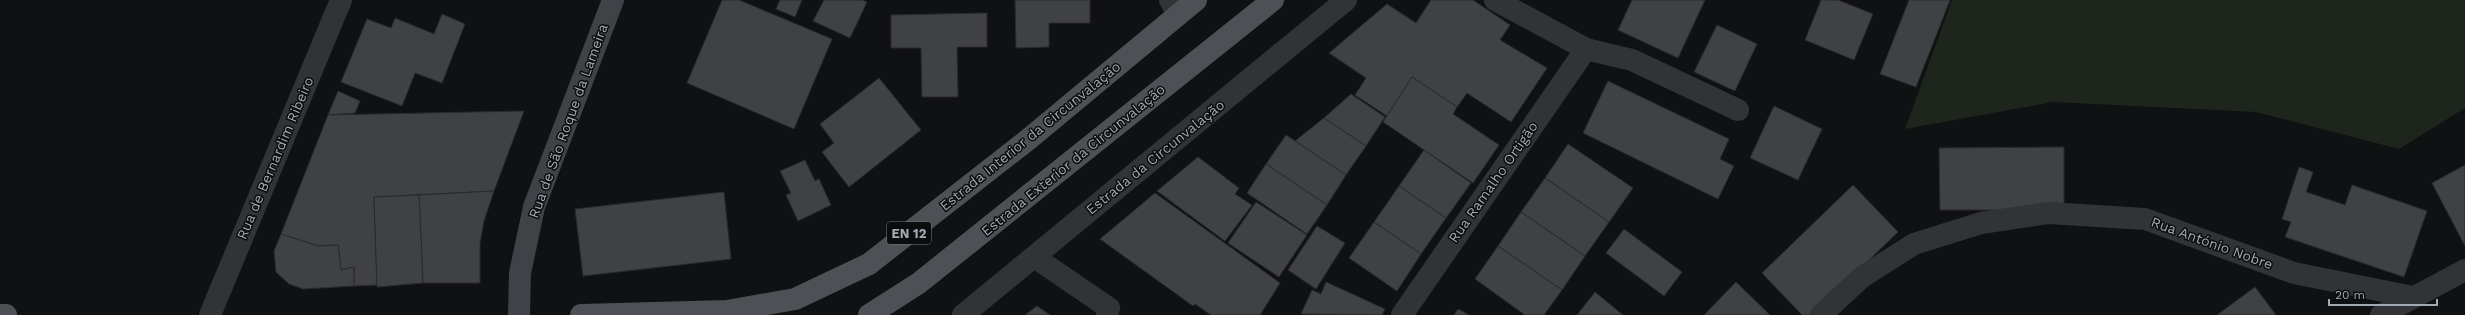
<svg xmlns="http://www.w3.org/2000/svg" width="2465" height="315" font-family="'Work Sans',sans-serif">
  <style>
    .green { fill: #1d251d }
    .building { fill: #3f4145; stroke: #2a2b2e }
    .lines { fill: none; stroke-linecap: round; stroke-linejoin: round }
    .minor { stroke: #313337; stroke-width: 22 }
    .tertiary { stroke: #313337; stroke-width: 22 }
    .secondary { stroke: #3f4247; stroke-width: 22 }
    .primary { stroke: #4d5156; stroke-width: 22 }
    .labels { text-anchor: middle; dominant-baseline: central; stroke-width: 3; stroke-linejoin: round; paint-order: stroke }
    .shield { fill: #0b0c0d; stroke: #747b81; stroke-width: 1 }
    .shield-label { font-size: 13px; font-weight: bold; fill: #a1aab3 }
    .street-label { font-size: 14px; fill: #a1aab3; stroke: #0b0c0d }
  </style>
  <rect width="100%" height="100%" fill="#101112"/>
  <path class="green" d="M1952 0H2465V108L2399 149 2256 112 2053 102 1905 129Z"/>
  <g class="building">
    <path d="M722 0H739L832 39 794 129 687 83Z"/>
    <path d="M780 0H802L795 17 776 9Z"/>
    <path d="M824 0H862L867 2 850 38 813 21Z"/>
    <path d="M1015 0H1090V23H1049V47L1016 48Z"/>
    <path d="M1431 0H1473L1510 25 1500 40 1547 68 1511 122 1467 93 1457 107 1412 77 1387 116 1355 95 1366 78 1329 53 1387 4 1416 23Z"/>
    <path d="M1632 0H1705L1678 58 1618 30Z"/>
    <path d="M1821 0H1838L1873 14 1854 60 1805 40Z"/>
    <path d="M1909 0H1950L1916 87 1880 74Z"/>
    <path d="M987 13V47H957L958 97H922L921 48H891V15Z"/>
    <path d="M442 14 465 24 442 83 415 73 402 106 341 82 367 19 391 28 395 18 434 34Z"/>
    <path d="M1717 25 1757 44 1735 91 1694 72Z"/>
    <path d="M1412 77 1457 107 1453 114 1499 145 1473 183 1383 122Z"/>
    <path d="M879 78 921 130 849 187 822 152 834 143 820 124Z"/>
    <path d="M1608 81 1729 139 1720 159 1734 166 1718 199 1583 133Z"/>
    <path d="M338 91 360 101 355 113 328 115Z"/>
    <path d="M1351 94 1385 117 1366 146 1324 118Z"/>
    <path d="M1774 106 1822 129 1798 180 1750 158Z"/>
    <path d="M524 111 494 191 374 197 377 285 354 286V267L341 270 338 245 318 246 281 234 328 115Z"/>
    <path d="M1324 118 1366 146 1346 175 1295 141Z"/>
    <path d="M1286 135 1346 175 1327 205 1266 164Z"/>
    <path d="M1568 144 1633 188 1609 222 1545 178Z"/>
    <path d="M2064 147V210H1940L1939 148Z"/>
    <path d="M1424 150 1471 183 1446 218 1399 186Z"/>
    <path d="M1198 157 1239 188 1235 194 1252 205 1225 241 1157 191Z"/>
    <path d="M805 160 815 181 819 179 831 205 798 221 786 195 791 193 780 171Z"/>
    <path d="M1266 164 1327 205 1307 234 1247 193Z"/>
    <path d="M2465 165V246L2432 183Z"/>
    <path d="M2299 167 2313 172 2306 192 2345 205 2352 185 2427 211 2404 277 2285 237 2291 222 2282 219Z"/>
    <path d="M1545 178 1609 222 1585 256 1521 212Z"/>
    <path d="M1853 185 1898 232 1812 315H1802L1762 273Z"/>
    <path d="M1399 186 1446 218 1421 254 1374 222Z"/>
    <path d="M494 191 484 221 480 243V283H423L419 195Z"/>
    <path d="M724 192 731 259 583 276 575 209Z"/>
    <path d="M1155 193 1280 283 1260 315H1211L1195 304 1193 306 1100 239Z"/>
    <path d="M419 195 423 283 377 287 374 197Z"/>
    <path d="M1256 202 1307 235 1279 277 1228 243Z"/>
    <path d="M1521 212 1585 256 1562 290 1498 246Z"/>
    <path d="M1374 222 1421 254 1397 291 1349 258Z"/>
    <path d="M1317 226 1345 243 1316 289 1288 270Z"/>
    <path d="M1624 229 1682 272 1664 296 1606 253Z"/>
    <path d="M281 234 318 246 338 245 341 270 354 267V286L303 289 289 284 276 272 274 251Z"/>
    <path d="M1498 246 1562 290 1544 315H1525L1475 279Z"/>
    <path d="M1326 282 1385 309 1382 315 1301 314 1312 290 1321 294Z"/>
    <path d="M1736 282 1770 315H1704Z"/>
    <path d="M2255 287 2276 315H2217Z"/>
    <path d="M1595 292 1623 315H1577Z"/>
    <path d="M1037 306 1050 315H1025Z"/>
    <path d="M1458 309 1469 315H1454Z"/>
  </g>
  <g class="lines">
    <g class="minor">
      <path d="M1495 0 1586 49 1632 60 1738 110"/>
      <path d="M1034 257 1109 308 1107 315"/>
      <path d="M210 315 341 0"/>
      <path d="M963 315 1346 0"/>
      <path d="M1402 315 1586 49"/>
      <path d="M1821 315 1862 277 1914 244 1981 223 2048 213 2145 219 2294 273 2413 297"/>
      <path d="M2381 315 2465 270"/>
    </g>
    <path class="tertiary" d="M1170 0 1178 14"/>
    <path class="secondary" d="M519 315 520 273 534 207 613 0"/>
    <g class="primary">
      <path d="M0 315H6"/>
      <path d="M581 315 727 311 795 299 869 264 1030 138 1196 0"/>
      <path d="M869 315 919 283 1273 0"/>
    </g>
  </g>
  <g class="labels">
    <rect class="shield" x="887" y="222" width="44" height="22" rx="3"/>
    <g class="shield-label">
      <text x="909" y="233">EN 12</text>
    </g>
    <g class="street-label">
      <text transform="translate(568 121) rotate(-70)">Rua de São Roque da Lameira</text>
      <text transform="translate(1030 136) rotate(-39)">Estrada Interior da Circunvalação</text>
      <text transform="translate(1155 157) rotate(-39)">Estrada da Circunvalação</text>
      <text transform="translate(275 158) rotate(-67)">Rua de Bernardim Ribeiro</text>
      <text transform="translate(1073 160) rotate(-39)">Estrada Exterior da Circunvalação</text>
      <text transform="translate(1493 182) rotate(-55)">Rua Ramalho Ortigão</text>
      <text transform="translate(2212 243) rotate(20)">Rua António Nobre</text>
    </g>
  </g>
  <path d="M2329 299v6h108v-6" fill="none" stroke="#a1aab3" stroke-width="2"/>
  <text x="2335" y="299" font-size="12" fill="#a1aab3" stroke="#0b0c0d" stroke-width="3" paint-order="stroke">20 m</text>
</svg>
